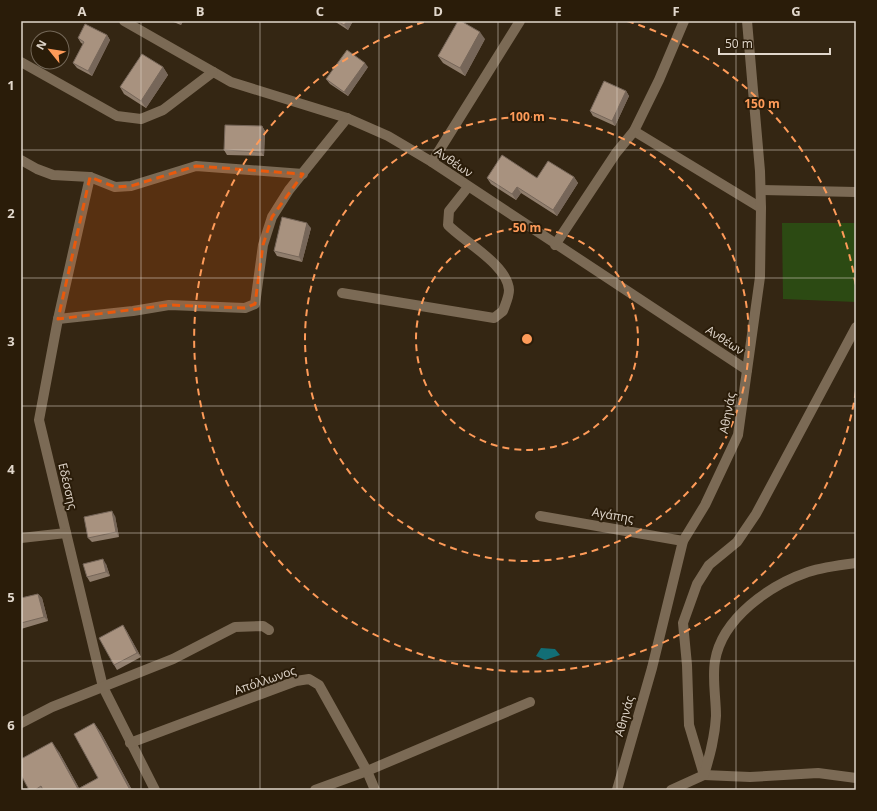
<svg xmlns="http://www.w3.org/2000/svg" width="877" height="811" font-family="'Open Sans',sans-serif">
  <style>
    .green { fill: #2c4a13 }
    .water { fill: #126e75 }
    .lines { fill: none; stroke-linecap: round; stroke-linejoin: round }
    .minor { stroke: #7b6a55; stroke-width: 10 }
    .wall { fill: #907e6d }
    .shaded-wall { fill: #766659 }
    .building { fill: #a8927f; stroke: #766659 }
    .marked { fill: #e8590c; fill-opacity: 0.2; stroke: #e8590c; stroke-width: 3; stroke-dasharray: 8 5; stroke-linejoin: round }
    .grid { fill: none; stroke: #e1d7cc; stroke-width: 1; stroke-opacity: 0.55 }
    .ring { fill: none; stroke: #fe9b59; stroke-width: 2; stroke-dasharray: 7 5 }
    .labels { text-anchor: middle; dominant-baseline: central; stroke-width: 4; stroke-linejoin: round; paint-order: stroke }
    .street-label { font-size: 12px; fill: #e1d7cc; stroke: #2a1c09 }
    .centre { fill: #fe9b59; stroke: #2a1c09; stroke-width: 2 }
    .ring-label { font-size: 12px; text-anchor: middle; font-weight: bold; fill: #fe9b59; stroke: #2a1c09; stroke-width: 4; stroke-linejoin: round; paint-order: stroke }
    .neatline { fill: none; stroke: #e1d7cc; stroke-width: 1.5 }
    .grid-label { font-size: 13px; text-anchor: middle; font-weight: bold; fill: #e1d7cc }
  </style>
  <rect width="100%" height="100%" fill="#342613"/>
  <path class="green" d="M782 223H856V302L783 299Z"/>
  <path class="water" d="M541 648 555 649 560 655 545 660 536 656Z"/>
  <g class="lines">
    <g class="minor">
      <path d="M124 21 231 82 347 118 388 136 432 162 747 370"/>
      <path d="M21 62 117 116 141 119 163 110 213 72"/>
      <path d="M634 131 761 208"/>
      <path d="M21 160 37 169 53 175 90 177 115 187 131 186 196 166 303 174"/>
      <path d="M432 162 520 21"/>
      <path d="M90 177 58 319 39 420 103 687 155 790"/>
      <path d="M761 190 856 192"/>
      <path d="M555 245 616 153 634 131 659 80 684 21"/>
      <path d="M342 293 494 318 503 311C505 305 509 297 509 290 508 265 463 241 448 225L449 211 468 187"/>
      <path d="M58 319 133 311 169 305 245 308 255 304 263 245 272 217 289 190 347 118"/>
      <path d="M856 327 756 514 737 542 709 565 697 584 683 623 687 665 689 725 704 775 750 777 818 773 856 778"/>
      <path d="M540 516 683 541"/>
      <path d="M21 538 66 533"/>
      <path d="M21 723 52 707 173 659 235 627 263 626 269 630"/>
      <path d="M130 743 296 681 309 679 319 685 367 771 375 790"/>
      <path d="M315 790 367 771 530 702"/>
      <path d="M617 790 652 668 683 541 705 505 738 435 760 277 761 208 760 171 747 21"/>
      <path d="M671 790 704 775C710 755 715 737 716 716 716 698 712 678 715 661 722 618 770 585 808 572 823 567 840 565 856 563"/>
    </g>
  </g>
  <g class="wall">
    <path d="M171 21H183L181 25Z"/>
    <path d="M334 21H353L348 30Z"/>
    <path d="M107 35 110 40 92 76 77 68 73 63 83 44 81 43 78 38Z"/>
    <path d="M485 39 465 76 443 63 438 56Z"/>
    <path d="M163 67 168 75 146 108 124 94 120 87Z"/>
    <path d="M368 67 348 96 330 84 326 79Z"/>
    <path d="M626 91 629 96 615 126 593 116 590 111Z"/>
    <path d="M262 126 265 131 264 156 227 155 224 150Z"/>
    <path d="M574 177 578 183 557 216 521 193 516 200 491 184 487 178H537Z"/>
    <path d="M311 228 302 262 277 256 274 251Z"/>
    <path d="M115 516 119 537 92 542 88 538Z"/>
    <path d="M106 564 110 576 90 582 87 577Z"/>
    <path d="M38 594 42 598 48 621 21 629V598Z"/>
    <path d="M126 630 141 657 117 670 114 665Z"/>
    <path d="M94 723 101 733 132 790H29L59 752 79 788 98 778Z"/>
  </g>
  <g class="shaded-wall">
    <path d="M178 21H183L181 25Z"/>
    <path d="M347 21H353L348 30 344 25Z"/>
    <path d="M480 32 485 39 465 76 460 68Z"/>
    <path d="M107 35 110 40 92 76 88 71Z"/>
    <path d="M365 63 368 67 348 96 344 92Z"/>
    <path d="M163 67 168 75 146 108 141 101Z"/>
    <path d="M626 91 629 96 615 126 612 121Z"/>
    <path d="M262 126 265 131 264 156 261 152Z"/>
    <path d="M574 177 578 183 557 216 553 210Z"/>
    <path d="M517 187 521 193 516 200 512 194Z"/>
    <path d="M307 223 311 228 302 262 299 257Z"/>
    <path d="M112 511 115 516 119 537 116 532Z"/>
    <path d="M103 559 106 564 110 576 106 572Z"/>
    <path d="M38 594 42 598 48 621 44 617Z"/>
    <path d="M123 625 126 630 141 657 137 653Z"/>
    <path d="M94 723 101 733 132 790H130Z"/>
    <path d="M52 742 59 752 80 790H79Z"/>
  </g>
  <g class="building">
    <path d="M338 21H347L344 25Z"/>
    <path d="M458 21H461L480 32 460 68 438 56Z"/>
    <path d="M85 24 107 35 88 71 73 63 84 42 78 38Z"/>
    <path d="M347 50 365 63 344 92 326 79Z"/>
    <path d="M142 54 163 67 141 101 120 87Z"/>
    <path d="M604 81 626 91 612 121 590 111Z"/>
    <path d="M225 125 262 126 261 152 224 150Z"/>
    <path d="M502 155 537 178 548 161 574 177 553 210 517 187 512 194 487 178Z"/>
    <path d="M282 217 307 223 299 257 274 251Z"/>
    <path d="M112 511 116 532 88 538 84 517Z"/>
    <path d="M103 559 106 572 87 577 83 564Z"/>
    <path d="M38 594 44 617 21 623V598Z"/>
    <path d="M123 625 137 653 114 665 99 638Z"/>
    <path d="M94 723 130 790H43L41 786 35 790H29L21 775V759L52 742 78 789 98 778 74 734Z"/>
  </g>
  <path class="marked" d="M196 166 303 174 272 217 263 245 255 304 245 308 169 305 58 319 90 177 115 187 131 186Z"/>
  <path class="grid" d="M141 21V790M260 21V790M379 21V790M498 21V790M617 21V790M736 21V790M21 150H856M21 278H856M21 406H856M21 533H856M21 661H856"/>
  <g class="ring">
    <circle cx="527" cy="339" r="111"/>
    <circle cx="527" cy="339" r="222"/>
    <path d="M856 391A333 333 0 1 1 427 21M627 21A333 333 0 0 1 856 287"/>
  </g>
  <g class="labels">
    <g class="street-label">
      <text transform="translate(454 162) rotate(34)">Ανθέων</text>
      <text transform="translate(725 340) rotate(33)">Ανθέων</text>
      <text transform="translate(727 413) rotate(-79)">Αθηνάς</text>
      <text transform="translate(68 486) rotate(77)">Εδέσσης</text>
      <text transform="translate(613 515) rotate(10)">Αγάπης</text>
      <text transform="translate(265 680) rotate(-19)">Απόλλωνος</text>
      <text transform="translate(624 716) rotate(-74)">Αθηνάς</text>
    </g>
  </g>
  <circle cx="527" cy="339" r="6" class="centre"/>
  <g class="ring-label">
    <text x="762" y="108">150 m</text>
    <text x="527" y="121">100 m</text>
    <text x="527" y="232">50 m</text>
  </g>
  <rect width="877" height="811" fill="none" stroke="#2a1c09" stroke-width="44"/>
  <g transform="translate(50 50) rotate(300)"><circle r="19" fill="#2a1c09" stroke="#736757"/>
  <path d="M0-3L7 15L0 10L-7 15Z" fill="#fe9b59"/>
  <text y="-6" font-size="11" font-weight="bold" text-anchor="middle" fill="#e1d7cc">N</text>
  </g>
  <path d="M719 48v6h111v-6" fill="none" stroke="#e1d7cc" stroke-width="2"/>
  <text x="725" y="48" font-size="12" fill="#e1d7cc" stroke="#2a1c09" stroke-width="3" paint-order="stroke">50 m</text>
  <rect x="22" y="22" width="833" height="767" class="neatline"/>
  <g class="grid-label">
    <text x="82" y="16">A</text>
    <text x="200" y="16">B</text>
    <text x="320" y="16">C</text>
    <text x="438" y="16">D</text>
    <text x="558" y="16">E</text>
    <text x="676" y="16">F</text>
    <text x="796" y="16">G</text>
    <text x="11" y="90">1</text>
    <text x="11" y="218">2</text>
    <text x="11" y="346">3</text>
    <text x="11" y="474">4</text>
    <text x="11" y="602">5</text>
    <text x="11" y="730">6</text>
  </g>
</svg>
